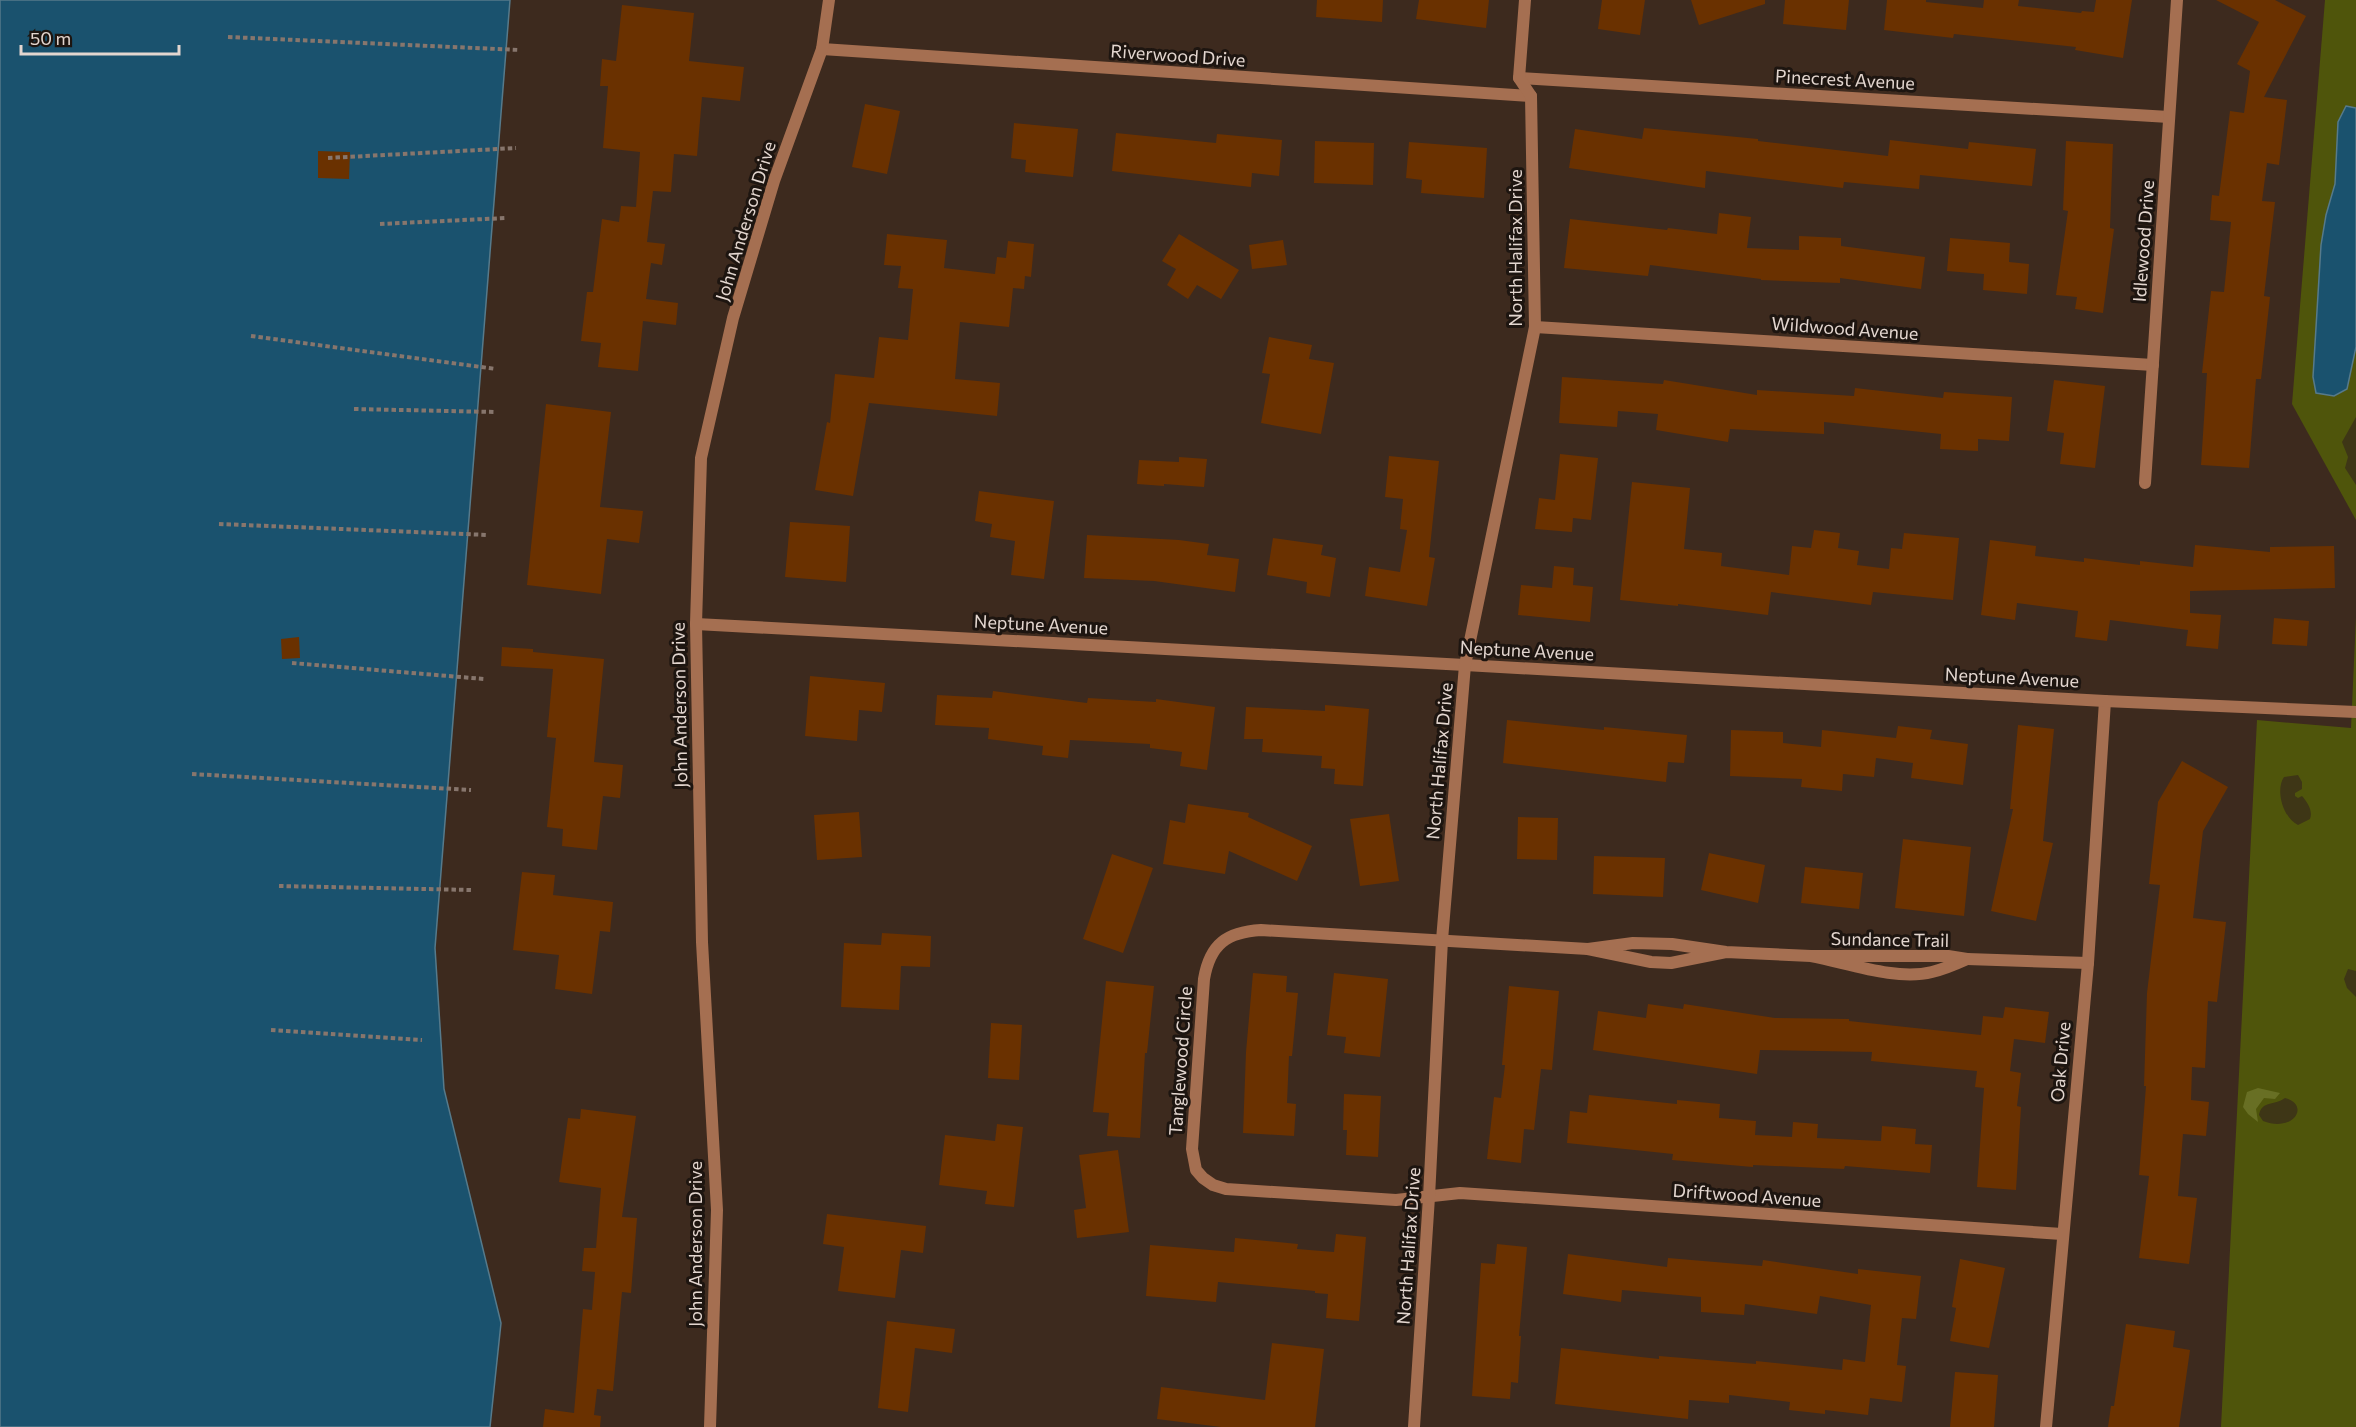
<svg xmlns="http://www.w3.org/2000/svg" width="2356" height="1427" font-family="Commissioner,sans-serif">
  <style>
    .green { fill: #4f550b }
    .forest { fill: #686f24 }
    .sand { fill: #3e3616 }
    .water { fill: #1a526e; stroke: #567a8b; stroke-width: 1.5 }
    .building { fill: #6a3100 }
    .lines { fill: none; stroke-linecap: round; stroke-linejoin: round }
    .path { stroke: #87766d; stroke-width: 4; stroke-dasharray: 4.5 3; stroke-linecap: butt }
    .minor { stroke: #a56f51; stroke-width: 12 }
    .tertiary { stroke: #a56f51; stroke-width: 12 }
    .labels { text-anchor: middle; dominant-baseline: central; stroke-width: 6; stroke-linejoin: round; paint-order: stroke }
    .street-label { font-size: 18px; fill: #e3d6cf; stroke: #1d1510 }
  </style>
  <rect width="100%" height="100%" fill="#3d2a1e"/>
  <g class="green">
    <path d="M2325 0H2356V520L2292 404Z"/>
    <path d="M2356 617V1427H2221L2257 720 2351 728Z"/>
  </g>
  <path class="forest" d="M2258 1088 2280 1093 2275 1099 2264 1098 2256 1109 2258 1122 2248 1114 2243 1107 2247 1092Z"/>
  <g class="sand">
    <path d="M2356 417V485L2345 468 2348 457 2342 442Z"/>
    <path d="M2298 775 2302 782V789L2295 793V796L2298 798 2302 796C2308 803 2313 811 2310 819L2298 825C2283 818 2275 790 2284 777Z"/>
    <path d="M2348 969 2356 971V997L2347 988 2344 979Z"/>
    <path d="M2285 1098C2311 1105 2293 1133 2263 1121L2259 1115C2262 1100 2274 1106 2285 1098Z"/>
  </g>
  <g class="water">
    <path d="M0 0H510L435 948 444 1089 501 1323 490 1427H0Z"/>
    <path d="M2346 106 2356 108V347L2347 389 2334 396 2316 393 2313 377 2321 245 2326 215 2335 184 2338 122Z"/>
  </g>
  <g class="building">
    <path d="M1317 0H1383L1382 22 1316 17Z"/>
    <path d="M1419 0H1489L1486 28 1416 19Z"/>
    <path d="M1602 0H1645L1640 35 1598 29Z"/>
    <path d="M1691 0H1765V4L1699 25Z"/>
    <path d="M1785 0H1849L1846 30 1783 24Z"/>
    <path d="M1887 0H1926V2L1983 8 1984 0H2019L2018 6 2081 13 2082 11 2094 12 2096 0H2132L2123 58 2075 50 2076 47 1954 34 1953 38 1884 30Z"/>
    <path d="M2216 0H2275L2306 16 2264 97 2287 100 2279 165 2267 163 2262 201 2275 202 2264 296 2270 297 2261 379H2256L2249 468 2201 465 2207 373H2202L2211 291 2224 292 2231 222 2210 220 2212 195 2219 196 2230 111 2244 113 2250 71 2237 64 2259 22Z"/>
    <path d="M622 5 694 13 689 61 744 67 740 101 702 97 697 156 674 154 671 192 653 191 647 242 665 244 662 265 651 263 646 299 678 303 676 325 643 321 638 371 598 367 601 343 581 341 587 292H593L602 219 619 222 621 206 636 207 640 152 603 148 608 86H600L602 59 616 61Z"/>
    <path d="M865 104 900 111 887 174 852 167Z"/>
    <path d="M1014 123 1078 129 1073 177 1025 172 1026 160 1011 158Z"/>
    <path d="M1644 128 1758 139V141L1888 156 1890 140 1968 149 1969 142 2036 149 2032 186 1920 175 1919 189 1844 182 1843 188 1706 171 1705 188 1569 168 1575 129 1642 139Z"/>
    <path d="M1116 133 1216 143 1217 134 1282 140 1279 176 1252 173 1251 187 1112 171Z"/>
    <path d="M1315 141 1374 143 1373 185 1314 183Z"/>
    <path d="M2066 141 2113 144 2110 228 2114 229 2103 313 2075 309 2077 297 2056 295 2068 211 2063 210Z"/>
    <path d="M1409 142 1487 148 1484 198 1421 193 1422 180 1406 178Z"/>
    <path d="M318 151 350 152 349 179 318 178Z"/>
    <path d="M1719 213 1751 217 1747 248 1799 250V236L1841 238V246L1925 257 1921 289 1840 278V283L1761 280V279L1650 265 1648 276 1564 268 1570 219 1667 230 1668 228 1717 234Z"/>
    <path d="M887 234 947 240 944 268 995 274 997 257 1006 258 1008 241 1034 244 1031 277 1025 276 1024 289 1013 288 1009 327 960 322 955 379 1000 383 997 416 869 403 853 496 815 490 827 422 830 423 835 374 874 378 879 337 908 340 913 289 898 288 901 266 884 265Z"/>
    <path d="M1179 234 1239 270 1221 299 1197 285 1188 299 1167 285 1176 269 1162 261Z"/>
    <path d="M1950 238 2010 243 2009 262 2029 264 2027 294 1983 290 1984 274 1947 271Z"/>
    <path d="M1283 240 1287 265 1252 269 1249 245Z"/>
    <path d="M1269 337 1312 345 1309 359 1334 363 1321 434 1261 423 1270 374 1262 373Z"/>
    <path d="M1562 377 1663 384 1664 380 1757 395V390L1854 396 1855 388 1943 398 1944 392 2012 397 2009 441 1978 439V451L1940 449 1941 434 1824 422V434L1730 429 1728 442 1656 430 1658 414 1618 411 1617 427 1559 423Z"/>
    <path d="M2054 380 2105 386 2095 468 2060 464 2064 433 2047 431Z"/>
    <path d="M546 404 611 412 600 507 643 511 639 543 607 539 601 594 527 585Z"/>
    <path d="M1560 454 1598 458 1591 520 1573 518 1572 532 1535 529 1539 498 1555 500Z"/>
    <path d="M1389 456 1439 461 1429 557 1435 558 1427 606 1365 596 1369 567 1400 572 1407 530 1400 529 1403 499 1385 497Z"/>
    <path d="M1179 457 1207 459 1204 487 1164 484V486L1137 484 1139 460 1179 462Z"/>
    <path d="M1632 482 1690 488 1684 549 1722 553 1721 566 1789 575 1792 546 1811 548 1814 530 1840 533 1838 548 1859 551 1857 565 1889 569 1891 548 1902 549 1904 533 1959 538 1953 600 1873 592 1871 605 1771 592 1768 615 1678 604V606L1620 600Z"/>
    <path d="M979 491 1054 501 1044 579 1011 575 1015 541 990 537 992 524 975 521Z"/>
    <path d="M790 522 850 526 846 582 785 577Z"/>
    <path d="M1087 535 1179 540 1209 544 1207 555 1239 559 1235 592 1154 581 1084 578Z"/>
    <path d="M1273 538 1323 545 1321 555 1336 558 1330 597 1306 593 1307 582 1267 575Z"/>
    <path d="M1990 540 2036 546 2035 556 2084 562V558L2140 565V561L2193 567 2195 545 2270 552V547L2334 546 2335 588 2190 591V613L2221 615 2218 649 2186 646 2188 630 2110 620 2107 641 2075 637 2078 611 2017 603 2015 620 1981 615Z"/>
    <path d="M1554 566 1574 568 1573 585 1593 587 1590 622 1518 615 1521 585 1552 588Z"/>
    <path d="M2274 618 2309 621 2307 646 2272 644Z"/>
    <path d="M299 637 300 658 282 659 281 639Z"/>
    <path d="M502 647 533 649V652L604 659 594 762 623 765 620 798 603 796 597 850 562 846 563 829 547 827 556 738 547 737 553 669 501 666Z"/>
    <path d="M810 676 885 683 882 712 859 710 857 741 805 736Z"/>
    <path d="M993 691 1087 703 1088 698 1156 702V699L1215 707 1207 770 1180 766 1182 752 1150 748V744L1070 740 1068 758 1042 755 1043 746 988 739 989 728 935 725 937 695 992 698Z"/>
    <path d="M1325 705 1369 709 1363 786 1334 784 1335 769 1321 768 1322 756 1262 752 1263 739H1244L1246 707 1325 711Z"/>
    <path d="M1507 720 1604 730V727L1687 735 1684 763 1668 762 1666 782 1503 763Z"/>
    <path d="M2018 725 2054 729 2043 841 2053 843 2036 921 1991 911 2013 809H2010Z"/>
    <path d="M1898 726 1932 730 1930 739 1968 744 1963 785 1911 778 1913 763 1876 758 1874 777 1843 774 1842 791 1801 787 1802 779 1730 776 1731 730 1783 732V743L1821 747 1822 730 1896 738Z"/>
    <path d="M2182 761 2228 787 2203 831 2193 918 2226 922 2217 1002 2208 1001 2205 1068 2192 1067 2191 1100 2209 1102 2206 1136 2183 1134 2178 1196 2197 1198 2189 1264 2139 1258 2149 1176 2139 1175 2146 1086H2144L2147 993 2160 885 2149 884 2158 802Z"/>
    <path d="M1188 804 1249 813 1248 817 1312 846 1297 881 1229 851 1225 874 1163 864 1170 820 1185 823Z"/>
    <path d="M859 812 862 857 817 860 814 815Z"/>
    <path d="M1389 814 1399 881 1360 886 1350 819Z"/>
    <path d="M1518 817 1558 818 1557 860 1517 859Z"/>
    <path d="M1903 839 1971 847 1964 916 1895 908Z"/>
    <path d="M1709 853 1765 865 1758 903 1701 890Z"/>
    <path d="M1112 854 1153 868 1123 953 1083 939Z"/>
    <path d="M1594 856 1665 858 1663 897 1593 894Z"/>
    <path d="M1805 867 1863 873 1859 909 1801 903Z"/>
    <path d="M522 872 555 875 553 895 613 902 610 932 600 931 592 994 555 989 559 955 513 950Z"/>
    <path d="M882 933 931 936 930 967 901 966 899 1010 841 1007 844 943 881 945Z"/>
    <path d="M1253 973 1287 976 1286 992 1298 993 1292 1056H1289L1287 1103 1296 1104 1294 1136 1243 1133 1246 1052Z"/>
    <path d="M1334 973 1388 979 1380 1057 1344 1053 1346 1037 1327 1035Z"/>
    <path d="M1106 981 1154 986 1147 1053H1145L1140 1138 1107 1136 1109 1113 1093 1112Z"/>
    <path d="M1509 986 1559 991 1552 1070 1541 1069 1534 1130 1524 1129 1521 1163 1487 1159 1494 1097 1501 1098 1505 1065H1502Z"/>
    <path d="M1648 1004 1683 1009 1684 1004 1775 1018 1849 1019V1021L1981 1035 1983 1016 2003 1018 2005 1007 2049 1012 2045 1043 2014 1039 2010 1071 2021 1073 2017 1106 2021 1107 2016 1190 1977 1187 1984 1088 1975 1087 1977 1071 1871 1061 1872 1052 1760 1050 1757 1074 1593 1050 1598 1011 1646 1018Z"/>
    <path d="M991 1023 1022 1025 1019 1080 988 1078Z"/>
    <path d="M1344 1094 1381 1096 1378 1157 1346 1155 1347 1130H1343Z"/>
    <path d="M1589 1095 1677 1104V1100L1720 1104 1719 1118 1756 1121 1755 1135 1792 1137 1793 1122 1818 1124 1817 1138 1881 1141 1882 1126 1916 1129 1915 1144 1932 1145 1930 1173 1845 1166 1844 1169 1753 1165V1167L1672 1160 1673 1154 1567 1143 1570 1111 1587 1113Z"/>
    <path d="M581 1109 636 1116 622 1217 637 1218 631 1293 622 1292 613 1391 597 1389 594 1415 601 1416 600 1427H543L545 1409 574 1413 583 1309 592 1310 595 1272 582 1271 584 1248H596L601 1188 559 1182 568 1118 580 1119Z"/>
    <path d="M997 1124 1023 1127 1014 1207 985 1204 987 1191 939 1185 945 1135 995 1141Z"/>
    <path d="M1118 1150 1129 1232 1077 1238 1074 1210 1086 1208 1079 1155Z"/>
    <path d="M827 1214 926 1226 923 1253 901 1250 895 1298 838 1291 844 1247 823 1244Z"/>
    <path d="M1336 1234 1366 1237 1359 1321 1326 1318 1328 1294 1315 1293V1291L1218 1282 1216 1302 1146 1296 1150 1245 1234 1252 1235 1238 1298 1244 1297 1249 1334 1252Z"/>
    <path d="M1497 1244 1527 1247 1519 1336H1521L1518 1383 1511 1382 1510 1399 1472 1396 1481 1263 1495 1264Z"/>
    <path d="M1568 1254 1667 1267 1668 1258 1762 1266 1763 1260 1858 1274V1269L1921 1276 1916 1319 1902 1318 1897 1365 1906 1366 1902 1402 1870 1398 1868 1415 1825 1410V1414L1789 1410 1790 1402 1729 1395V1403L1689 1400 1688 1419 1555 1404 1561 1348 1659 1359V1356L1756 1364V1361L1842 1370 1843 1359 1865 1362 1871 1305 1820 1296 1817 1314 1745 1304 1744 1315 1701 1312V1297L1622 1290 1621 1302 1563 1294Z"/>
    <path d="M1960 1259 2005 1268 1989 1348 1950 1341 1956 1308 1952 1307Z"/>
    <path d="M887 1321 955 1329 952 1353 915 1348 908 1412 878 1408Z"/>
    <path d="M2126 1324 2175 1331 2173 1347 2190 1350 2179 1427H2108L2111 1406H2114Z"/>
    <path d="M1272 1343 1324 1349 1315 1427H1221L1157 1419 1161 1387 1265 1400Z"/>
    <path d="M1955 1372 1998 1375 1994 1427H1950Z"/>
  </g>
  <g class="lines">
    <g class="path">
      <path d="M228 37 520 50"/>
      <path d="M328 158 516 148"/>
      <path d="M380 224 506 218"/>
      <path d="M251 336 496 369"/>
      <path d="M354 409 495 412"/>
      <path d="M219 524 488 535"/>
      <path d="M292 663 484 679"/>
      <path d="M192 774 471 790"/>
      <path d="M279 886 472 890"/>
      <path d="M271 1030 422 1040"/>
    </g>
    <g class="minor">
      <path d="M822 49 1531 96"/>
      <path d="M1519 78 2169 117"/>
      <path d="M1535 327 2153 365"/>
      <path d="M2145 483 2177 0"/>
      <path d="M696 624 1465 665"/>
      <path d="M1588 949 1261 930C1227 932 1210 944 1204 979L1192 1149 1196 1170 1203 1178 1213 1185 1226 1189 1396 1200 1460 1193 2062 1234"/>
      <path d="M1726 952 1671 963 1651 962 1588 949 1633 943 1672 944 1726 952 1811 956H1948L1967 959C1956 964 1944 969 1932 972 1896 981 1848 963 1811 956"/>
      <path d="M1967 959 2088 963"/>
      <path d="M710 1427 717 1210 702 942 696 624 701 458 733 318 774 181 822 49 829 0"/>
      <path d="M2046 1427 2088 963 2105 701"/>
    </g>
    <g class="tertiary">
      <path d="M1465 665 2105 701 2356 712"/>
      <path d="M1414 1427 1429 1197 1442 940 1465 665 1535 327 1531 96 1519 78 1525 0"/>
    </g>
  </g>
  <g class="labels">
    <g class="street-label">
      <text transform="translate(1178 55) rotate(4)">Riverwood Drive</text>
      <text transform="translate(1845 79) rotate(3)">Pinecrest Avenue</text>
      <text transform="translate(745 221) rotate(-73)">John Anderson Drive</text>
      <text transform="translate(2143 241) rotate(-86)">Idlewood Drive</text>
      <text transform="translate(1515 248) rotate(-90)">North Halifax Drive</text>
      <text transform="translate(1845 328) rotate(4)">Wildwood Avenue</text>
      <text transform="translate(1041 624) rotate(3)">Neptune Avenue</text>
      <text transform="translate(1527 650) rotate(3)">Neptune Avenue</text>
      <text transform="translate(2012 677) rotate(3)">Neptune Avenue</text>
      <text transform="translate(679 705) rotate(-91)">John Anderson Drive</text>
      <text transform="translate(1439 761) rotate(-85)">North Halifax Drive</text>
      <text transform="translate(1890 939) rotate(1)">Sundance Trail</text>
      <text transform="translate(1180 1061) rotate(-86)">Tanglewood Circle</text>
      <text transform="translate(2060 1062) rotate(-85)">Oak Drive</text>
      <text transform="translate(1747 1195) rotate(4)">Driftwood Avenue</text>
      <text transform="translate(695 1244) rotate(-90)">John Anderson Drive</text>
      <text transform="translate(1408 1246) rotate(-86)">North Halifax Drive</text>
    </g>
  </g>
  <path d="M21 45v9h158v-9" fill="none" stroke="#e3d6cf" stroke-width="3"/>
  <text x="30" y="45" font-size="18" fill="#e3d6cf" stroke="#1d1510" stroke-width="4.5" paint-order="stroke">50 m</text>
</svg>
